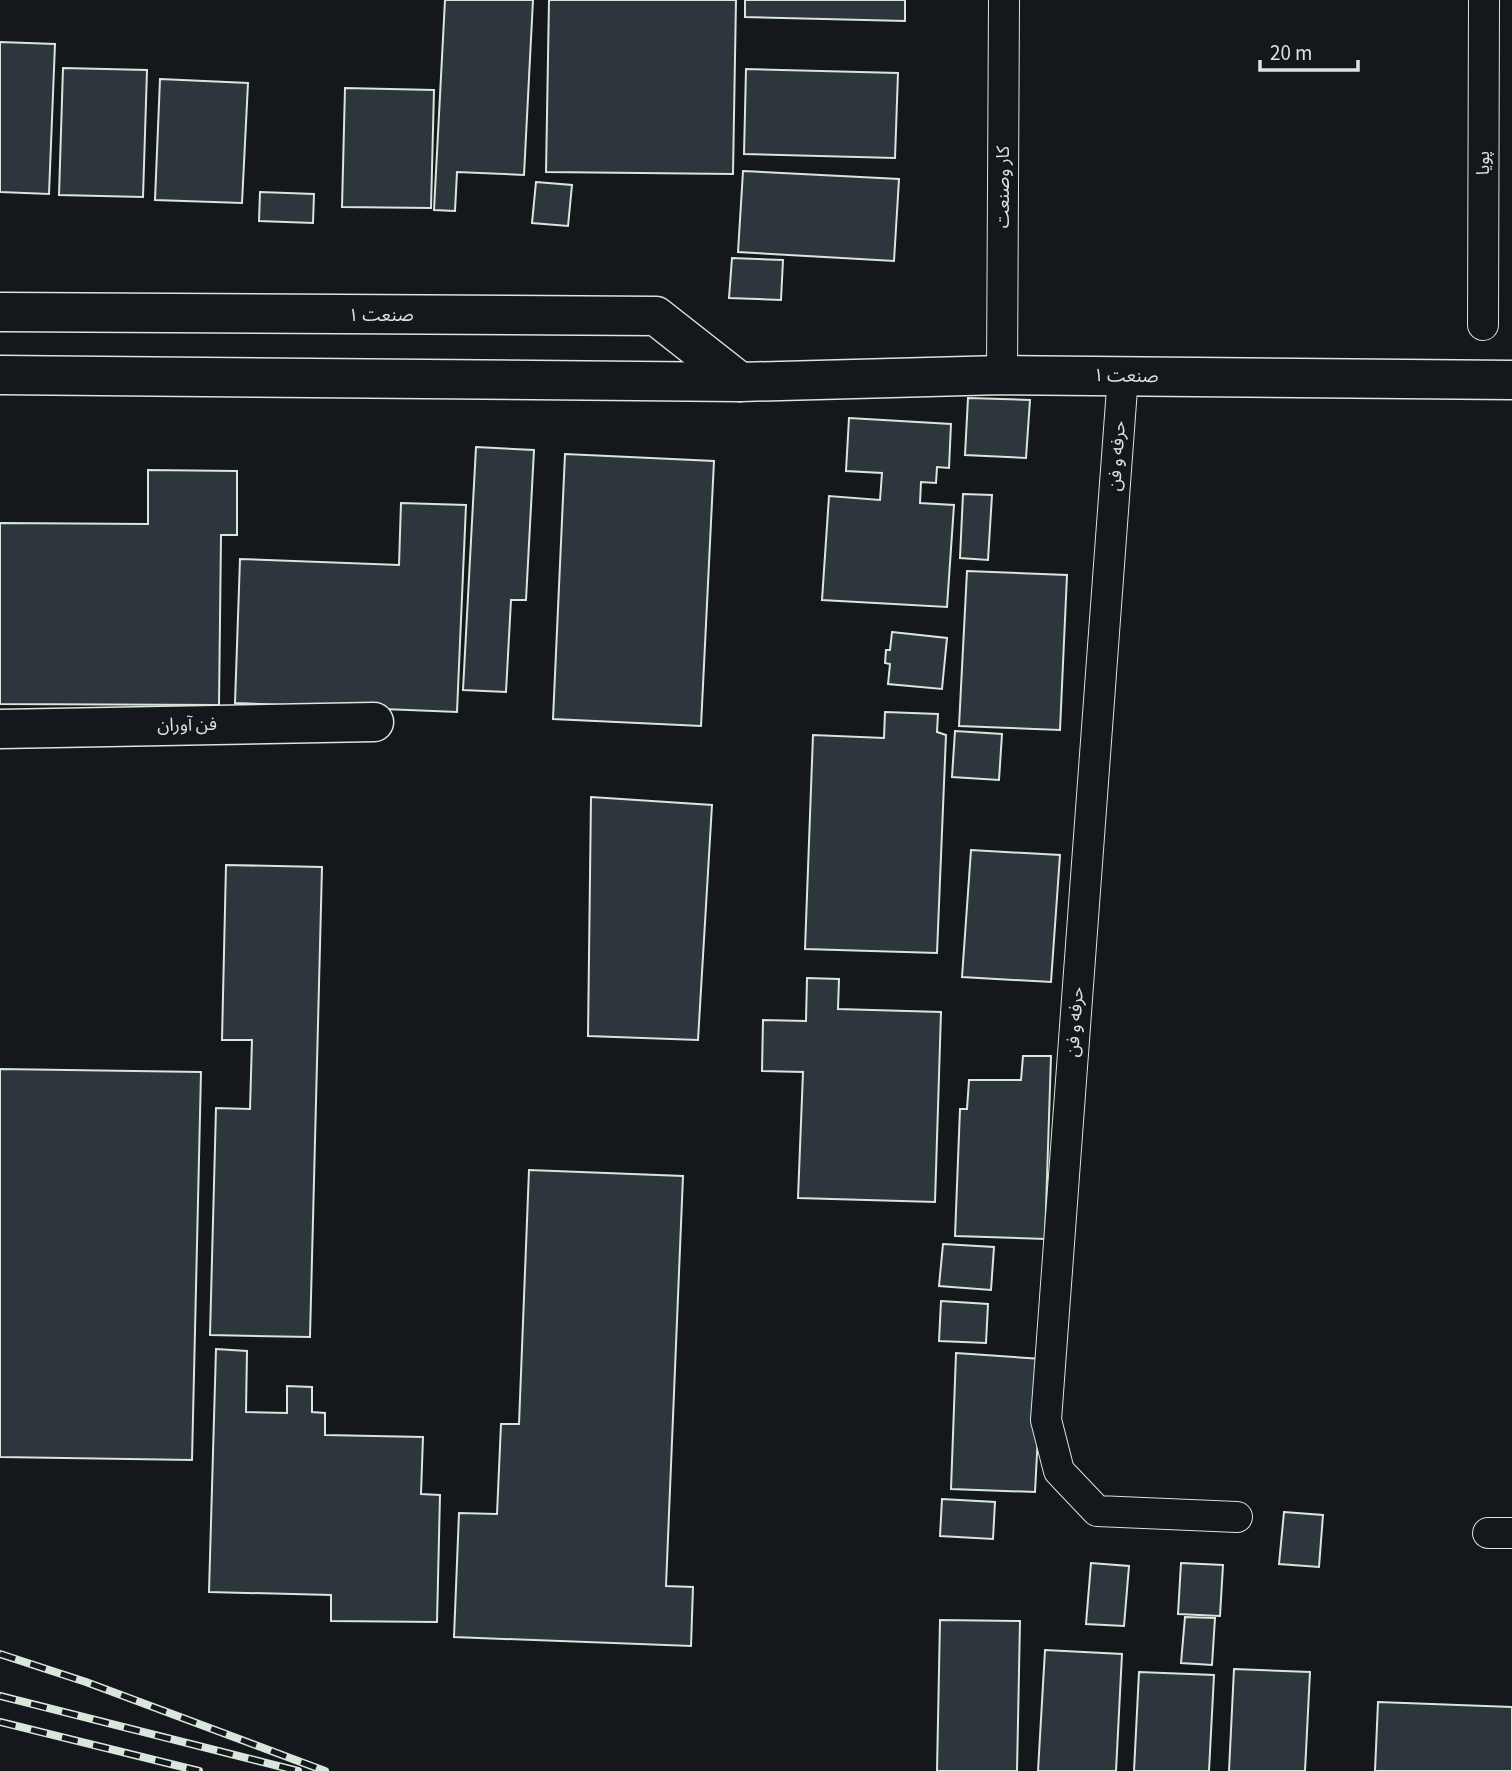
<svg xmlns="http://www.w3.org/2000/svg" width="1512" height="1771" font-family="'Source Sans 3','Noto Sans Arabic',sans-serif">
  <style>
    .building { fill: #2c363c; stroke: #d8e6dc; stroke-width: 2 }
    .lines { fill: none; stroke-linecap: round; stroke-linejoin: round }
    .street-casing { stroke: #d8e6dc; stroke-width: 32 }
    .secondary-casing { stroke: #d8e6dc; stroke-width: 41 }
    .street { stroke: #14181c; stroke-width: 30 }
    .secondary { stroke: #14181c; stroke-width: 38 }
    .rail-casing { stroke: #d8e6dc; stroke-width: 8 }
    .rail { stroke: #14181c; stroke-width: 5; stroke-dasharray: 16; stroke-linecap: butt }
    .labels { text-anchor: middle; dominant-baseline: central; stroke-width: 5; stroke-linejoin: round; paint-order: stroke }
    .street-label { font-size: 18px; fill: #d8e6dc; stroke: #14181c }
  </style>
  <rect width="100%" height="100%" fill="#14181c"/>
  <g class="building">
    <path d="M445 0H533L524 175 457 172 455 211 434 210Z"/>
    <path d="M549 0H736L733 174 546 172Z"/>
    <path d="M745 0H905V21L745 17Z"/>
    <path d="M0 42 55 44 49 194 0 192Z"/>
    <path d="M63 68 147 70 143 197 59 195Z"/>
    <path d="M746 69 898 73 895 158 744 154Z"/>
    <path d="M160 79 248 83 242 203 155 200Z"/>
    <path d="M345 88 434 90 431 208 342 207Z"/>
    <path d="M743 171 899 179 894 261 738 252Z"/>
    <path d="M536 182 572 185 568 226 532 223Z"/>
    <path d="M260 192 314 194 313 223 259 221Z"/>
    <path d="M732 258 783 260 781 300 729 298Z"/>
    <path d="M968 398 1030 400 1026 458 965 455Z"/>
    <path d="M849 418 951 424 949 468 937 467 936 483 921 482 920 503 954 505 947 607 822 600 829 496 880 500 882 473 846 471Z"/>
    <path d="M476 447 534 450 526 600H511L506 692 463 690Z"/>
    <path d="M565 454 714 461 701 726 553 719Z"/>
    <path d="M148 470 237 471V535H221L219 705 0 704V523L148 524Z"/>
    <path d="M963 494 992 495 988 560 960 558Z"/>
    <path d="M401 503 466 505 457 712 235 703 240 559 399 565Z"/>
    <path d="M967 571 1067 575 1060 730 959 726Z"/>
    <path d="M892 632 947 638 942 689 888 684 890 664 885 663 886 650H890Z"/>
    <path d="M885 712 938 714 937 732 946 735 937 953 805 949 813 735 884 738Z"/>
    <path d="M955 731 1002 734 999 780 952 777Z"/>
    <path d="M591 797 712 805 698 1040 588 1036Z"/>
    <path d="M971 850 1060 855 1051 982 962 977Z"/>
    <path d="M226 865 322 867 310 1337 210 1335 216 1108 250 1109 252 1040H222Z"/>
    <path d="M807 978 839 979 838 1009 941 1012 935 1202 798 1198 803 1072 762 1071 763 1020 806 1021Z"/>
    <path d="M1023 1056H1051L1045 1239 955 1236 960 1109H967L969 1080H1021Z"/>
    <path d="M0 1069 201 1072 192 1460 0 1457Z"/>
    <path d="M529 1170 683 1176 666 1586 693 1587 691 1646 454 1637 459 1513 497 1514 501 1424H519Z"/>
    <path d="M943 1244 994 1247 991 1290 939 1286Z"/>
    <path d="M941 1301 988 1304 986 1343 939 1341Z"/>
    <path d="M216 1349 247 1351 246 1412 287 1413V1386L312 1387V1412L325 1413V1435L423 1437 421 1494 440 1495 437 1622 331 1621V1595L209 1592Z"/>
    <path d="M956 1353 1042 1359 1035 1492 951 1489Z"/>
    <path d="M942 1499 995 1502 993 1539 940 1536Z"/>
    <path d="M1284 1512 1323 1515 1319 1567 1279 1564Z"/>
    <path d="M1091 1563 1129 1566 1124 1626 1086 1624Z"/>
    <path d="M1181 1563 1223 1565 1220 1616 1178 1614Z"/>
    <path d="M1185 1617 1215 1618 1212 1665 1181 1663Z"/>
    <path d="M940 1620 1020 1621 1017 1771H937Z"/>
    <path d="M1045 1650 1122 1654 1116 1771H1038Z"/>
    <path d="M1234 1669 1310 1672 1305 1771H1229Z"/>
    <path d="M1139 1672 1214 1675 1209 1771H1134Z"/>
    <path d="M1378 1702 1512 1707V1771H1375Z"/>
  </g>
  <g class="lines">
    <defs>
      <g id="street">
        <path d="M1483 325 1484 0"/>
        <path d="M1002 375 1004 0"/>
        <path d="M1123 375 1046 1420 1059 1471 1097 1511 1237 1517"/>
        <path d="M1488 1533H1512"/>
      </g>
      <g id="secondary">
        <path d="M0 312 656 316 740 382"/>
        <path d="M0 375 740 382 1002 375 1512 380"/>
        <path d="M0 729 374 722"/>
      </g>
    </defs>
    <use href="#street" class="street-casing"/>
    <use href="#secondary" class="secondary-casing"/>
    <use href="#street" class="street"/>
    <use href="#secondary" class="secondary"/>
    <defs>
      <g id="rail">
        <path d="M0 1654 86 1682 325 1771"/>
        <path d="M0 1696 298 1771"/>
        <path d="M0 1722 199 1771"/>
      </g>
    </defs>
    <use href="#rail" class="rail-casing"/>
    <use href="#rail" class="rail"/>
  </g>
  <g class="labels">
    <g class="street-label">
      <text transform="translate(1483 163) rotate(-90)">پویا</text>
      <text transform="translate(1003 187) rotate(-90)">کار وصنعت</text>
      <text x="381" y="315">صنعت ۱</text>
      <text transform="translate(1126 376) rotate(1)">صنعت ۱</text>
      <text transform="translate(1117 456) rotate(-86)">حرفه و فن</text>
      <text transform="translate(187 725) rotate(-1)">فن آوران</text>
      <text transform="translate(1075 1022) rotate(-86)">حرفه و فن</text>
    </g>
  </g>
  <path d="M1260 60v10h98v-10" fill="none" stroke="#d8e6dc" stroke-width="3.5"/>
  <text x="1270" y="60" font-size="21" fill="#d8e6dc" stroke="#14181c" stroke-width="5" paint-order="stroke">20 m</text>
</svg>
